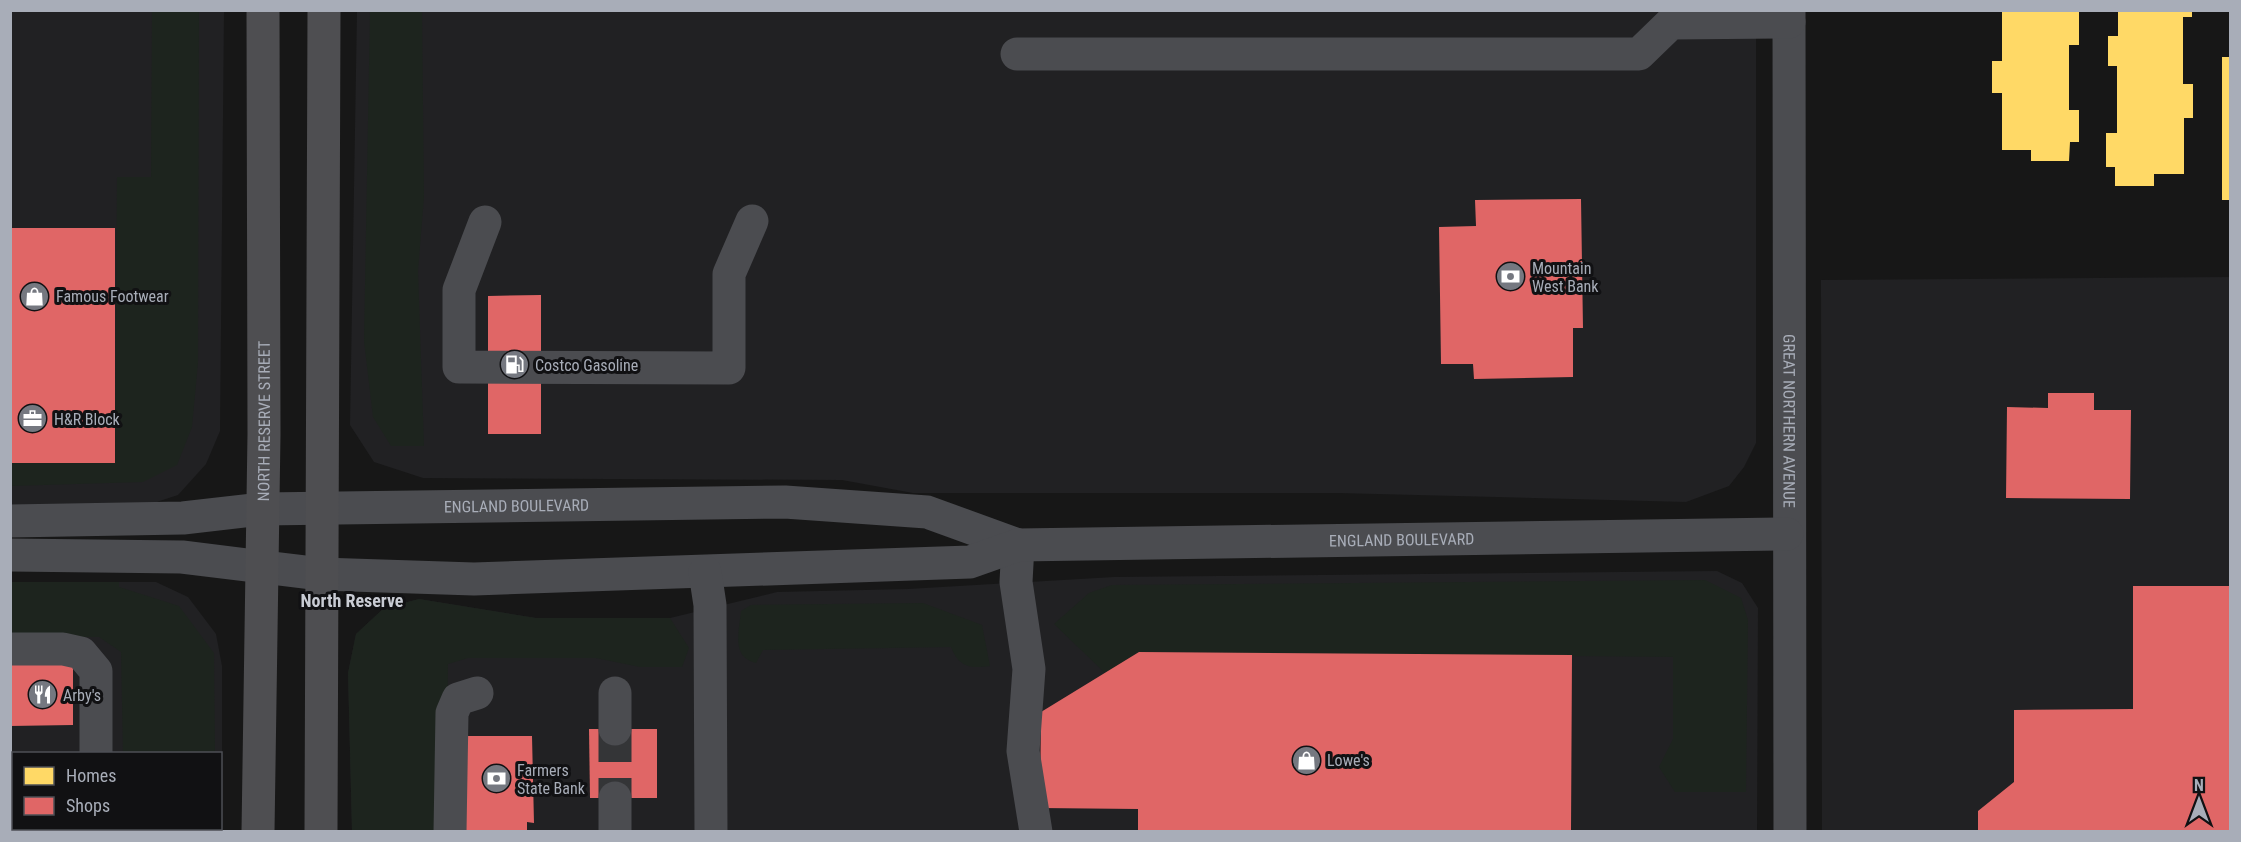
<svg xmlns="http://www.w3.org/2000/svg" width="2241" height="842" font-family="'Roboto Condensed',sans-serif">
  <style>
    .built { fill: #212123; fill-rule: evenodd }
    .green { fill: #1d241e }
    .homes { fill: #ffd966 }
    .shops { fill: #e06666 }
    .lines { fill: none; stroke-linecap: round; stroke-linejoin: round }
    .minor-tunnel { stroke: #343537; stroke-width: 33; stroke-dasharray: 33 16; stroke-linecap: butt }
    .minor { stroke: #4b4c50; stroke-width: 33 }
    .highway { stroke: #4e4e51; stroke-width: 33 }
    .labels { text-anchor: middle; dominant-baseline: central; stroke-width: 6; stroke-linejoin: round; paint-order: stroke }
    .poi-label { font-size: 16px; fill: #a8adb8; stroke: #111113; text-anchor: start }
    .street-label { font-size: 16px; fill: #a8adb8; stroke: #111113 }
    .neighbourhood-label { font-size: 18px; font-weight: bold; fill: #c9ccd4; stroke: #111113 }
  </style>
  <rect width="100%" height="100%" fill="#171717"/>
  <g class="built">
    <path d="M11 11H224L220 431 206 464 178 495 132 510H11Z"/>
    <path d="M357 11H1756V443L1744 467 1729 486 1686 502 1337 493H913L842 480 423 478 374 462 350 425Z"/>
    <path d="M2230 277V831H1822L1821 280Z"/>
    <path d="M1717 571 1742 583 1758 608 1757 831 352 832 348 673 356 634 384 608 419 599 536 618H670L777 592 908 589 1114 577Z"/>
    <path d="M10 582H156L188 597 216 634 222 666V831H11ZM14 754H220V828H14Z"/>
  </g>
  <g class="green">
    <path d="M152 11H199L198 363 192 427 177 465 143 482 11 486V463H115L117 177H151Z"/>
    <path d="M370 11H422L424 197 418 271 424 446H391L373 417 364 341Z"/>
    <path d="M1705 580 1741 598 1748 620 1746 792H1675L1659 767 1673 739V657L1140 652 1105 673 1054 624 1089 593 1112 585Z"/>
    <path d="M10 582H119V587L179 606 214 653 215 753H123L121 652 99 637H74L11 644Z"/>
    <path d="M419 599 536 618H670L689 648 682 667H640L596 658H468L448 664 446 831 352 832 348 673 356 634 384 608Z"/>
    <path d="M923 603 982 625 990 666C970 669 959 667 951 647L763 650 756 663C731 657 739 632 741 611L751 605Z"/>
  </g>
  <g class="homes">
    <path d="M2002 10 2079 12V45H2069V110H2079V142H2070L2069 161H2031V150H2002V93H1992V61H2002Z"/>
    <path d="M2118 10H2192V17H2183V84H2193V118H2184V174H2154V186H2115V167H2106V133H2117V66H2108V36H2118Z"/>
    <rect x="2222" y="57" width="8" height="143"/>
  </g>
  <g class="shops">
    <path d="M1581 199 1583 328H1573V377L1474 379 1473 364H1441L1439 227 1476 226 1475 200Z"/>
    <rect x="10" y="228" width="105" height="235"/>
    <path d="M541 295V434H488V296Z"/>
    <path d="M2048 393H2094V410H2131L2130 499 2006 498 2007 407 2048 408Z"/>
    <path d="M2133 586H2230V832H1978V811L2014 782V710L2133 709Z"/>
    <path d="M1139 652 1572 655 1571 832H1138V809L1040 808 1041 712Z"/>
    <path d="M10 653 73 664V725L10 726Z"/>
    <path d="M589 729H657V798H590Z"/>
    <path d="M459 736H532L534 823 527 822V832H457Z"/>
  </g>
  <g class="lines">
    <path class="minor-tunnel" d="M615 729V798"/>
    <g class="minor">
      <path id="s1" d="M1789 10 1790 832"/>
      <path d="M1017 54H1639L1671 23 1789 22"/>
      <path d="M485 222 459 290V367L729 368V274L752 221"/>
      <path id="s2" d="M10 521 183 518 262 509 785 502 927 512 1018 545"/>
      <path d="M1018 545 1016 582 1029 669 1023 751 1036 832"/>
      <path id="s3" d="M10 555 182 557 321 574 474 579 970 562 1018 545 1787 534"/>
      <path d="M705 572 710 605 711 832"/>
      <path d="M10 649H63L81 653 96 671V754"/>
      <path d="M615 693V729"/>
      <path d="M615 798V832"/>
      <path d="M450 832 452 713 458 699 477 693"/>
    </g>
    <g class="highway">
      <path id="s4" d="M258 832 264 434 263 10"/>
      <path d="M321 832 324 10"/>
    </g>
  </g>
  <defs>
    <symbol id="bank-disc" viewBox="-11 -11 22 22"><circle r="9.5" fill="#757880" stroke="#111113"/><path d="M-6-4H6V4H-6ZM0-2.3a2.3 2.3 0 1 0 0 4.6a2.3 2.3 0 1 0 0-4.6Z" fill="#fff"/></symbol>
    <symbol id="shop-disc" viewBox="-11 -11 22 22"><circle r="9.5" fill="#757880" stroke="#111113"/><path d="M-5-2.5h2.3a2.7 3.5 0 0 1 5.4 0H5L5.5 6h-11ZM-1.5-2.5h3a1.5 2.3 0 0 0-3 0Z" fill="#fff"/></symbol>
    <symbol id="fuel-disc" viewBox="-11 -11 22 22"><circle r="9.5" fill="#757880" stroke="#111113"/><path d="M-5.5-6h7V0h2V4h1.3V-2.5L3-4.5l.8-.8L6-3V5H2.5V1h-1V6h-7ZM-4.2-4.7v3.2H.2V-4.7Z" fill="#fff"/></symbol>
    <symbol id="office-disc" viewBox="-11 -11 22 22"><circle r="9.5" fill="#757880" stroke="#111113"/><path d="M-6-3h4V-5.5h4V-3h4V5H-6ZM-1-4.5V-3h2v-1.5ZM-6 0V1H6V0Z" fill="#fff"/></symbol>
    <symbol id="restaurant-disc" viewBox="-11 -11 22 22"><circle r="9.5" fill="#757880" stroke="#111113"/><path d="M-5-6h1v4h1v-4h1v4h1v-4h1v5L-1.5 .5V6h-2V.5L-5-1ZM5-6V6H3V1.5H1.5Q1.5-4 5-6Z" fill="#fff"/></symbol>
  </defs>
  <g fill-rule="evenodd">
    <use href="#bank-disc" x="1494" y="260" width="33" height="33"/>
    <use href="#shop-disc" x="18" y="280" width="33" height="33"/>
    <use href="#fuel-disc" x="498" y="348" width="33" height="33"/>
    <use href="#office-disc" x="16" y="402" width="33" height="33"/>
    <use href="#restaurant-disc" x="26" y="678" width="33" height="33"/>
    <use href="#shop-disc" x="1290" y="744" width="33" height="33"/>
    <use href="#bank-disc" x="480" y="762" width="33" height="33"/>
  </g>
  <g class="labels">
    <g class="poi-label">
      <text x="1532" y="268">Mountain<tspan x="1532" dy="18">West Bank</tspan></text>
      <text x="56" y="296">Famous Footwear</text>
      <text x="535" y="365">Costco Gasoline</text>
      <text x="54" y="419">H&amp;R Block</text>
      <text x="63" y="695">Arby's</text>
      <text x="1327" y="760">Lowe's</text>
      <text x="517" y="770">Farmers<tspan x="517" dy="18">State Bank</tspan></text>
    </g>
    <g class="street-label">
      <text stroke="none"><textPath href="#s4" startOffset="411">NORTH RESERVE STREET</textPath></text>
      <text stroke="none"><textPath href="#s1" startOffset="411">GREAT NORTHERN AVENUE</textPath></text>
      <text stroke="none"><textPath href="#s2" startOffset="507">ENGLAND BOULEVARD</textPath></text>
      <text stroke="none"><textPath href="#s3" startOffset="1396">ENGLAND BOULEVARD</textPath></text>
    </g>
    <g class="neighbourhood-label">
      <text x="352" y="600">North Reserve</text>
    </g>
  </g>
  <rect width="2241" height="842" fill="none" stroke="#a8adb8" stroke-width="24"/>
  <rect x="12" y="752" width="210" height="78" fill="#111113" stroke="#4d4f55" stroke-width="1.5"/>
  <rect x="24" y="767" width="30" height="18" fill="#ffd966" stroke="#4d4f55" stroke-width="1.5"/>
  <text x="66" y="782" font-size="18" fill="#a8adb8">Homes</text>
  <rect x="24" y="797" width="30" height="18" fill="#e06666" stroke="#4d4f55" stroke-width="1.5"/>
  <text x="66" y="812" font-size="18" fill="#a8adb8">Shops</text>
  <g transform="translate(2199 800)" stroke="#111113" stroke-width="4.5" paint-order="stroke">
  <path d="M0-4.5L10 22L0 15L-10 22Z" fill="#a8adb8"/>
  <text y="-9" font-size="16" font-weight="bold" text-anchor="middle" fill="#a8adb8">N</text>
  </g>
</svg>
